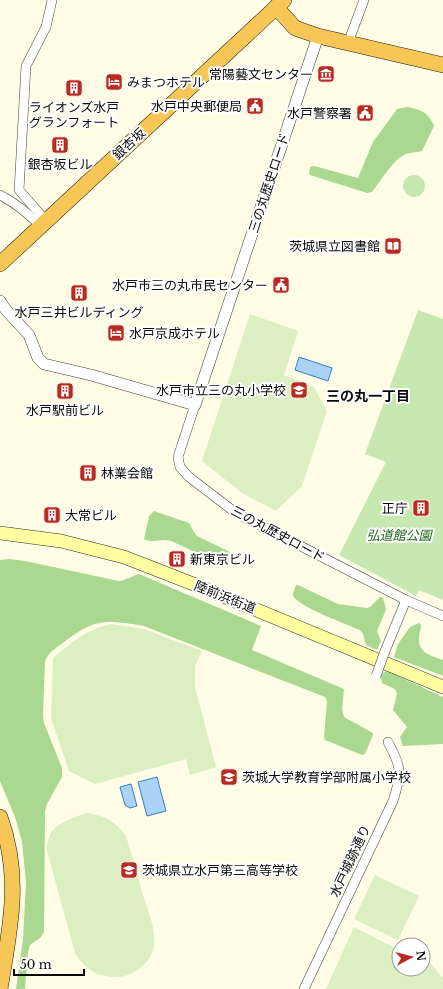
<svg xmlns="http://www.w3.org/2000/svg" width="443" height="989" font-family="'Libre Baskerville','Noto Sans JP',serif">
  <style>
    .green { fill: #c8e8b1 }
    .forest { fill: #aad891 }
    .pitch { fill: #dbefc3 }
    .water { fill: #abd3f6; stroke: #3380cc }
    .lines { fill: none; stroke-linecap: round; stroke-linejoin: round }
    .minor-casing { stroke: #3d3d3d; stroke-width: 10 }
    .tertiary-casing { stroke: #3d3d3d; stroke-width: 12 }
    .secondary-casing { stroke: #2c2c2c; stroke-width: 14 }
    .trunk-casing { stroke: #1b1b1b; stroke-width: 16 }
    .minor { stroke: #fff; stroke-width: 9 }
    .tertiary { stroke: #fff; stroke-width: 11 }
    .secondary { stroke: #fffea1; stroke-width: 13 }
    .trunk { stroke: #f6c656; stroke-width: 15 }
    .minor-bridge-casing { stroke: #3d3d3d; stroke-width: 10; stroke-linecap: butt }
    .minor-bridge { stroke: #fff; stroke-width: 9 }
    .labels { text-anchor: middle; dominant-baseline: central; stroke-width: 4; stroke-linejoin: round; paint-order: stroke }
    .poi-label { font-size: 13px; fill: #0a0a0a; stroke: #fff; text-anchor: end }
    .street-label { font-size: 13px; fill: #0a0a0a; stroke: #fff }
    .park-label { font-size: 13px; font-style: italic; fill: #235f1c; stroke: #fff }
    .neighbourhood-label { font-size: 14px; font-weight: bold; fill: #0a0a0a; stroke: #fff }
  </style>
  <rect width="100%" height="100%" fill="#fffde6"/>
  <g class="green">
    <circle cx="414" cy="186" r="11"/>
    <path d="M418 310 443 319V600L419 590 416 596 339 555 386 462 365 454Z"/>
  </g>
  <g class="forest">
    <path d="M407 107C422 110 428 112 434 126L422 151C416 153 408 152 404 155 392 161 381 181 372 192L367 193 310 175 309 173 310 167 314 166 358 178 373 142 397 109Z"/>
    <path d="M154 511 189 523 194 532 197 536 230 552V557L227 564 223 565 171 541C162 538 153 544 144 539L149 516Z"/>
    <path d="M9 559 25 561 119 581C127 580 132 576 139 574L261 626 252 650 344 689 342 709 344 717 373 733V735L365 754 362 755 325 740 324 737 327 701 325 697 144 626C105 620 96 618 64 642 56 648 48 652 45 662L43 715 44 723 62 768V777L47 804 45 811 44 932 40 938 30 945 28 952 25 989H16L23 939 26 882 22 842 15 817 0 781V560Z"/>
    <path d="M296 585H298L338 604 367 608 370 607 380 597 383 598 386 609 385 612 377 631 381 641 377 650 366 645 363 634 360 630C349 625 294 605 293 595 293 592 295 588 296 585Z"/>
    <path d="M419 623 421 625C421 629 419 634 419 638 418 653 432 656 443 660V676L394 657 398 644 410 627Z"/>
    <path d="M387 671 443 697V744L403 746 400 737 407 727 393 710 397 694 395 689 382 683 381 678 383 673Z"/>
  </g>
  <g class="pitch">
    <path d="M250 314 298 331 284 375 314 387 327 411 302 486 276 511 242 493 202 461Z"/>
    <path d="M112 624 144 629 202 651 195 666V687L216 767 190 775 186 759 95 784 69 771 51 718 53 658C73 642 86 629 112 624Z"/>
    <path d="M87 813C107 817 114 820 126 836 132 856 138 876 143 895 148 911 156 929 154 946 151 964 132 978 114 977 95 976 85 969 75 953L47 851C47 844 48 836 53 830 60 822 77 816 87 813Z"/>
    <path d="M375 875 419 896 398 940 354 919Z"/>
    <path d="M354 927 395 948 399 947V969H423V954L443 978V989H326Z"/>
  </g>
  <g class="water">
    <path d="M299 357 332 368 328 381 295 370Z"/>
    <path d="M157 777 166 811 147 816 138 782Z"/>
    <path d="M131 784 137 806 130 808 125 805 120 787Z"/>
  </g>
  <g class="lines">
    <defs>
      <g id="minor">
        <path d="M348 43 364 0"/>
        <path d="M0 195C16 203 28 214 41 226"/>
        <path d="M46 221 19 190 26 66 46 27 52 0"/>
        <path d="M195 405 178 457 180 467 189 477 236 513 406 600 443 616"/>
        <path d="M385 651 406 600"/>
        <path d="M304 989 393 801C402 773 402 768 388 742"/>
      </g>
      <path id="tertiary" d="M0 301 6 310 29 335 38 358 44 364 91 375 195 405 318 36"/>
      <path id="secondary" d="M0 533 61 541 124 557 201 587 443 687"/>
      <g id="trunk">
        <path d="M276 7 295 28 318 36 443 65"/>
        <path d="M0 264 284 0"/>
        <path d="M0 817C22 877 10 929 0 989"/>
      </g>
    </defs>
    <use href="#minor" class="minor-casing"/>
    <use href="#tertiary" class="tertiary-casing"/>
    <use href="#secondary" class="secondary-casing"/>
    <use href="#trunk" class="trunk-casing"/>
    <use href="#minor" class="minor"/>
    <use href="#tertiary" class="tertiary"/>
    <use href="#secondary" class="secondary"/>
    <use href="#trunk" class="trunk"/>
    <defs>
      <path id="minor-bridge" d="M376 676 385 651"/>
    </defs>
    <use href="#minor-bridge" class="minor-bridge-casing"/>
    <use href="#minor-bridge" class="minor-bridge"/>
  </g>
  <defs>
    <symbol id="museum-square" viewBox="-11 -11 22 22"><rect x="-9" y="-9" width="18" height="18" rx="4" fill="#b82b23" stroke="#fff"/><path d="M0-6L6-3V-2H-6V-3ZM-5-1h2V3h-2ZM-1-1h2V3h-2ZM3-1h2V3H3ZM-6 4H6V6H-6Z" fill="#fff"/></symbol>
    <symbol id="hotel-square" viewBox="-11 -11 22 22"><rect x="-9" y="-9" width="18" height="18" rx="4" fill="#b82b23" stroke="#fff"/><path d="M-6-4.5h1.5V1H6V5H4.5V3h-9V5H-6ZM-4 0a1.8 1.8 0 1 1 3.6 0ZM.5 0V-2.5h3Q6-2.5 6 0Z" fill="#fff"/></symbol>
    <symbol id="building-square" viewBox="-11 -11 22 22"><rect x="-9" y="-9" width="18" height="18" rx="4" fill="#b82b23" stroke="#fff"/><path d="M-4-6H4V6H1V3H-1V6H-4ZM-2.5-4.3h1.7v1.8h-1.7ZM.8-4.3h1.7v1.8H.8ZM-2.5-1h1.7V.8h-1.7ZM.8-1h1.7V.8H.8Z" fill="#fff"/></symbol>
    <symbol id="civic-square" viewBox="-11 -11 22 22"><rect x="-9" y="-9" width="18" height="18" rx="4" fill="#b82b23" stroke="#fff"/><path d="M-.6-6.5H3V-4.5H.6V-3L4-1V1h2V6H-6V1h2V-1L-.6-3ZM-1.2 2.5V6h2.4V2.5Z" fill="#fff"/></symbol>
    <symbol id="library-square" viewBox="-11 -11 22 22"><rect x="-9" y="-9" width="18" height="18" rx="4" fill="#b82b23" stroke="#fff"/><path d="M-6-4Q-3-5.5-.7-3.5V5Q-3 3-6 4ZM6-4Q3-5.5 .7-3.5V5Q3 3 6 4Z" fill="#fff"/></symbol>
    <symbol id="school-square" viewBox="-11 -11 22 22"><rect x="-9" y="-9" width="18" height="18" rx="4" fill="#b82b23" stroke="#fff"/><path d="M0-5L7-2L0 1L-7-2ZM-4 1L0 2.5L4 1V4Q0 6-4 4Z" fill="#fff"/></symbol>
  </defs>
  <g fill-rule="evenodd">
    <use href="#museum-square" x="316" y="64" width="20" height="20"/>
    <use href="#hotel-square" x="104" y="72" width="20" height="20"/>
    <use href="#building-square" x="64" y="78" width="20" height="20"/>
    <use href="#civic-square" x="245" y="96" width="20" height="20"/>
    <use href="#civic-square" x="355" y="103" width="20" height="20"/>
    <use href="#building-square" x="50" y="135" width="20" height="20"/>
    <use href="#library-square" x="383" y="236" width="20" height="20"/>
    <use href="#civic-square" x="271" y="275" width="20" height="20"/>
    <use href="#building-square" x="69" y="283" width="20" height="20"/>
    <use href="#hotel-square" x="106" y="323" width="20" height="20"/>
    <use href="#school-square" x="289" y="380" width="20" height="20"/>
    <use href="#building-square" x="55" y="381" width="20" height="20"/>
    <use href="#building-square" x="78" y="463" width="20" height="20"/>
    <use href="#building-square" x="411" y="498" width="20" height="20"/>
    <use href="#building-square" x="42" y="505" width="20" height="20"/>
    <use href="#building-square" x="167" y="549" width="20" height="20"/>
    <use href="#school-square" x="219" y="767" width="20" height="20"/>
    <use href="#school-square" x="119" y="860" width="20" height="20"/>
  </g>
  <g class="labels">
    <g class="poi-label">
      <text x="313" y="74">常陽藝文センター</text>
      <text x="127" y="82" text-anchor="start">みまつホテル</text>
      <text x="242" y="106">水戸中央郵便局</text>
      <text x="74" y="107" text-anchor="middle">ライオンズ水戸<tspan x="74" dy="15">グランフォート</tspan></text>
      <text x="352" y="113">水戸警察署</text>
      <text x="60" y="164" text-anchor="middle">銀杏坂ビル</text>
      <text x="380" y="246">茨城県立図書館</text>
      <text x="268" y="285">水戸市三の丸市民センター</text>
      <text x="79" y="312" text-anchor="middle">水戸三井ビルディング</text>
      <text x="129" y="333" text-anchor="start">水戸京成ホテル</text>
      <text x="286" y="390">水戸市立三の丸小学校</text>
      <text x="65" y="410" text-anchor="middle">水戸駅前ビル</text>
      <text x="101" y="473" text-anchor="start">林業会館</text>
      <text x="408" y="508">正庁</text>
      <text x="65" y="515" text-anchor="start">大常ビル</text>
      <text x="190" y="559" text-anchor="start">新東京ビル</text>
      <text x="242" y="777" text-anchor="start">茨城大学教育学部附属小学校</text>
      <text x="142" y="870" text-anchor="start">茨城県立水戸第三高等学校</text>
    </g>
    <g class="street-label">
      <text transform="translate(129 144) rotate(-43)">銀杏坂</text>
      <text transform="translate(269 183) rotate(-72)">三の丸歴史ロード</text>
      <text transform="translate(278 534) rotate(28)">三の丸歴史ロード</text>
      <text transform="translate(225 597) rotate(22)">陸前浜街道</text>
      <text transform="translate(350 861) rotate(-65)">水戸城跡通り</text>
    </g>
    <g class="park-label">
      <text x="399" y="535">弘道館公園</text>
    </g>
    <g class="neighbourhood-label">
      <text x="368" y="396">三の丸一丁目</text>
    </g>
  </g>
  <g transform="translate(411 957) rotate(83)"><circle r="19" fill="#ffffff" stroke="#9d9d9d"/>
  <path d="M0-3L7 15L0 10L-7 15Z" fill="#b82b23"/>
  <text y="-6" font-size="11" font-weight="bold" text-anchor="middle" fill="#0a0a0a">N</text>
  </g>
  <path d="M14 969v6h70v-6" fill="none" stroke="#0a0a0a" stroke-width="2"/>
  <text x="20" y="969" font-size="12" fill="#0a0a0a" stroke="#ffffff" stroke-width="3" paint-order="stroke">50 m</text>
</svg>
